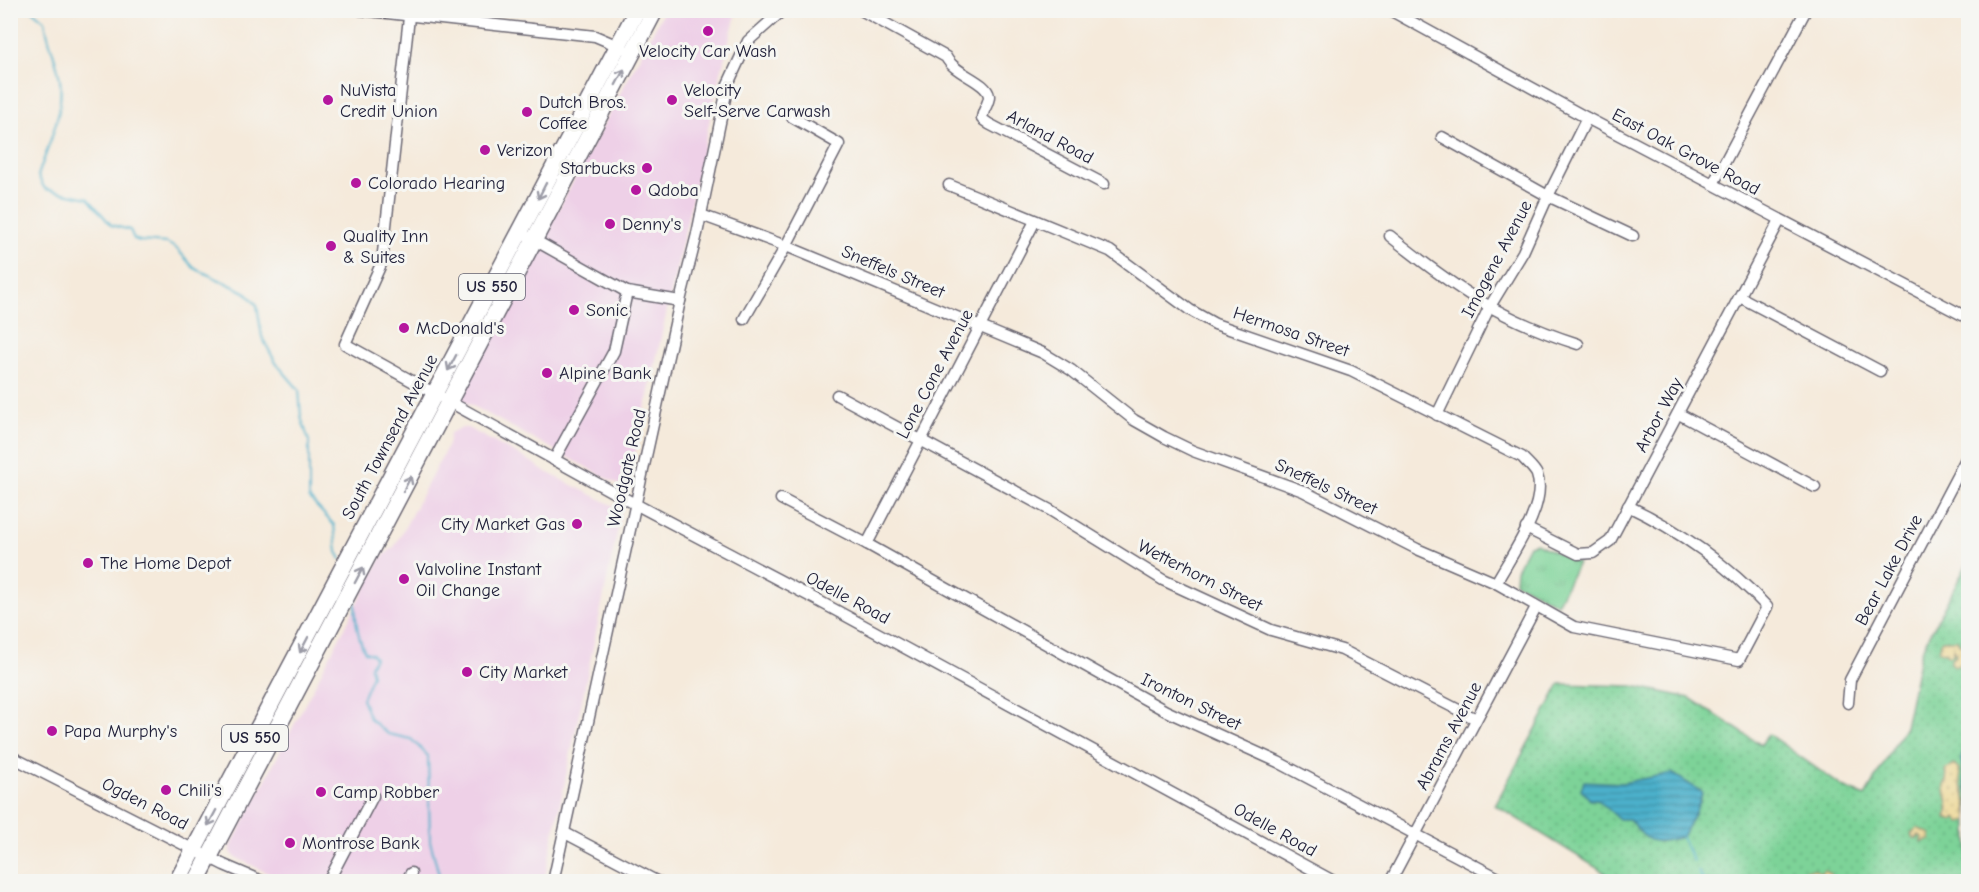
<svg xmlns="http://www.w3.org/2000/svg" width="1979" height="892" font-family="'Comic Neue',sans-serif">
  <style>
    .built { fill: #eed0e7 }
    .grass { fill: url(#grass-dots); stroke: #507a6a; stroke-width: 1.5 }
    .sand { fill: url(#sand-dots); stroke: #887e6c; stroke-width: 1.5 }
    .park { fill: url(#park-tufts); stroke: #507a6a; stroke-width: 1.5 }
    .water { fill: url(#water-rules); stroke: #376983; stroke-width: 1.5 }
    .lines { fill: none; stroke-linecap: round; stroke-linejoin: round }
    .stream { stroke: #4cb0cb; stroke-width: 2 }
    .minor-casing { stroke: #6c6873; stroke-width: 13 }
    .highway-casing { stroke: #6c6873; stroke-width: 19 }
    .minor { stroke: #fff; stroke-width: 10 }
    .highway { stroke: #fff; stroke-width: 16 }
    .oneway { stroke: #9c9ca7 }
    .poi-dot { fill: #b5179e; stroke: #f6f6f2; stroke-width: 2 }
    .labels { text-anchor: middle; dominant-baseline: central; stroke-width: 6; stroke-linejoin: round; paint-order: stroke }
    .shield { fill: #f6f6f2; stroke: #626272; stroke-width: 1.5 }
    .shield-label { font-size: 16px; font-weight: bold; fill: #22223b }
    .poi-label { font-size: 18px; fill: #22223b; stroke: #f6f6f2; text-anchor: start }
    .street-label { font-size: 18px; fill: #22223b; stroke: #f6f6f2 }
  </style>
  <defs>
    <pattern id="grass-dots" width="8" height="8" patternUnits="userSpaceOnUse" patternTransform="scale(1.5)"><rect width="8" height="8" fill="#7dd398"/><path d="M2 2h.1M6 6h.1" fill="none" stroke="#6cb584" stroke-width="1.8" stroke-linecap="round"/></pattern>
    <pattern id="sand-dots" width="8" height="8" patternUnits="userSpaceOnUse" patternTransform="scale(1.5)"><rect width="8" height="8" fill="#eeda9e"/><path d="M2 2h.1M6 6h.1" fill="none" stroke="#ccbb89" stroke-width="1.8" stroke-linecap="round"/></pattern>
    <pattern id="park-tufts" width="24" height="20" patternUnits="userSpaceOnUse" patternTransform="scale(1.5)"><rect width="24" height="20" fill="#7dd398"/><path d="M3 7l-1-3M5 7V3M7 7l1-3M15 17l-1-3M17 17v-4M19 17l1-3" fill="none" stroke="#6cb584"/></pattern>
    <pattern id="water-rules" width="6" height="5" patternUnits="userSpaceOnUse" patternTransform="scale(1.5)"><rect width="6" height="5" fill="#4cb0cb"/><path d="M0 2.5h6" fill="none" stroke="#3f8fa6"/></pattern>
  </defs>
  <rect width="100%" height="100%" fill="#f6f6f2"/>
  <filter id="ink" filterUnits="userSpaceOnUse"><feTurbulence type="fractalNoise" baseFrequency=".0167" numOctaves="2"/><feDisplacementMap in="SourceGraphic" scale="12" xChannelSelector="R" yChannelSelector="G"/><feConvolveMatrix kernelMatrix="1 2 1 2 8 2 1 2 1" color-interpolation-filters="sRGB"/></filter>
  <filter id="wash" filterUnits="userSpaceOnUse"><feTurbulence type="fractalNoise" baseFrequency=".008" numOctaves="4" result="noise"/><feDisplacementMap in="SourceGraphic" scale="24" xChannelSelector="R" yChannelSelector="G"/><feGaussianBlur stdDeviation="1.35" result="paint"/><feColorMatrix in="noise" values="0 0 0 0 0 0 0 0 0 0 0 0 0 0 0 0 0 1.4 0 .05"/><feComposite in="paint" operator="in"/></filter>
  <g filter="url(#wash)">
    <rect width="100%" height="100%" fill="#f5eadb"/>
    <g class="built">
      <path d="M664 11H737L718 83 627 489 458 398Z"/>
      <path d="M460 428H468L537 465 540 469 616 507 621 513 544 881H284L235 857 231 852V846L381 558 395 546 448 445 450 433Z"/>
    </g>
    <path class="grass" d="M1968 562V881H1618L1495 805 1560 684 1633 686 1690 698 1761 745 1768 734 1843 787 1865 796 1905 727 1921 651Z"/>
    <g class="sand">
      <path d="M1942 640H1957L1960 645 1964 643 1968 658 1965 666 1961 668 1959 664 1955 666 1951 663V659L1956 655 1953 647V654L1949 656 1946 652 1939 651Z"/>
      <path d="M1954 764 1959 769C1961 788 1969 803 1968 821L1960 823 1956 817 1954 820 1946 817C1953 806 1943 794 1945 784 1946 778 1948 777 1946 770Z"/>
      <path d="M1917 828 1931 834V840L1921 842 1923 838 1919 835 1918 838H1914L1911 834Z"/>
      <path d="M1815 869 1821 873 1824 870 1830 874 1831 877 1819 881 1804 874 1806 870Z"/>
    </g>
    <path class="park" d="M1536 543 1578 563 1557 604 1515 582 1516 570 1529 545Z"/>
    <g class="water">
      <path d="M1968 735V795L1961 760Z"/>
      <path d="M1672 773 1702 792 1700 802 1682 837C1650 844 1650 845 1629 819H1619L1597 799 1590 800 1581 789 1584 781 1622 783Z"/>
    </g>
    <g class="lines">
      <g class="stream">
        <path d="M32 10 45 21C47 41 57 59 60 80 64 114 48 145 38 176L45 189 88 198 111 225 130 230 134 239 140 241 167 243 177 249 194 268 245 292 257 305 262 337 276 363 299 390 301 417 309 441V498L334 525 337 552 341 559"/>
        <path d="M355 594C355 614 356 634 365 652L372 654 375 658 370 666 372 675 362 699 370 719 388 734 411 739 428 756 430 841 441 882"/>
        <path d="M1682 837 1693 861"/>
        <path d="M1698 871 1704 882"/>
      </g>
    </g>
  </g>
  <g filter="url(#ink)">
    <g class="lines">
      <defs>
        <g id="minor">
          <path d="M360 10 595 36 623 48"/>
          <path d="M861 10 946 57C954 74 987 81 989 96 989 104 982 111 982 119L989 124 1104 184"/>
          <path d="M1390 10 1587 118 1968 318"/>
          <path d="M409 17 382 262 345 344 620 496 815 599 1335 882"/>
          <path d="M1442 137 1548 196 1633 236"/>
          <path d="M1713 184 1806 10"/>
          <path d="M949 185 1110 251 1190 310 1215 324 1351 371 1522 457C1526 462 1535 469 1537 475 1548 505 1510 557 1496 583"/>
          <path d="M701 215 786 246 1043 353 1071 370 1134 420 1164 437 1193 451 1303 491 1417 549 1496 583 1574 627 1739 660 1767 607C1729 566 1679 530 1628 506"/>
          <path d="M1390 236C1453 287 1499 319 1578 344"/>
          <path d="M529 237 627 292 680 301"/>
          <path d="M1740 297 1880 371"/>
          <path d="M744 319 786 246 839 144 792 117"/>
          <path d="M837 395 1050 510 1163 580 1271 630 1342 650 1476 719"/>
          <path d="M1679 414 1815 487"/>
          <path d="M1437 415 1489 308 1523 252 1548 196 1587 118"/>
          <path d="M554 460 614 351 627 292"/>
          <path d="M781 499 867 544 1166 711 1278 762 1506 882"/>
          <path d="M1526 528 1578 554 1593 553 1610 541 1780 220"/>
          <path d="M867 544 1035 221"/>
          <path d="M1848 703 1850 680 1968 455"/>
          <path d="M10 756 224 865 264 882"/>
          <path d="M565 833 658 882"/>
          <path d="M328 882 373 796"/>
          <path d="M406 882 411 873"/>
          <path d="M553 882 680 301 697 234 728 84 748 41 783 10"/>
          <path d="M1390 882 1536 607"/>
        </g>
        <g id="highway">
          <path d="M177 882 637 10"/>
          <path d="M196 882 655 10"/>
        </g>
      </defs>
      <use href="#minor" class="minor-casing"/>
      <use href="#highway" class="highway-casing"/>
      <use href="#minor" class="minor"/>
      <use href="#highway" class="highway"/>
    </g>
    <defs><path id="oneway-shaft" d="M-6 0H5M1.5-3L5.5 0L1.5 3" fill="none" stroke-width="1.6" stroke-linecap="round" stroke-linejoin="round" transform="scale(1.5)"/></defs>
    <g class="oneway">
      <use href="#oneway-shaft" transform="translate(620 77) rotate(-62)"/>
      <use href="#oneway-shaft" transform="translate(542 191) rotate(117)"/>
      <use href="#oneway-shaft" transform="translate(452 363) rotate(118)"/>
      <use href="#oneway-shaft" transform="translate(407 484) rotate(-63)"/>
      <use href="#oneway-shaft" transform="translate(359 575) rotate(-62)"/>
      <use href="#oneway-shaft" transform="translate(304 645) rotate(118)"/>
      <use href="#oneway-shaft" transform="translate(212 818) rotate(118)"/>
    </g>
  </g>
  <g class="poi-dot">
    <circle cx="708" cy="31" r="6"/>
    <circle cx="328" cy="100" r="6"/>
    <circle cx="672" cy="100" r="6"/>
    <circle cx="527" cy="112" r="6"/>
    <circle cx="485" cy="150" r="6"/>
    <circle cx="647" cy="168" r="6"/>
    <circle cx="356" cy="183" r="6"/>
    <circle cx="636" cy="190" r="6"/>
    <circle cx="610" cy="224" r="6"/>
    <circle cx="331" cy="246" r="6"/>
    <circle cx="574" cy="310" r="6"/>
    <circle cx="404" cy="328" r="6"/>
    <circle cx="547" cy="373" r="6"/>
    <circle cx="577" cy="524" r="6"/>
    <circle cx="88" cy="563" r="6"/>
    <circle cx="404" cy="579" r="6"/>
    <circle cx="467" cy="672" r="6"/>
    <circle cx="52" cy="731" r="6"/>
    <circle cx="166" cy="790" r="6"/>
    <circle cx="321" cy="792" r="6"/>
    <circle cx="290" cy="843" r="6"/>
  </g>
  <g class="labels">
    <g class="shield">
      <rect x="459" y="274" width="66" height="26" rx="4.5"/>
      <rect x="222" y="725" width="66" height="26" rx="4.5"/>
    </g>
    <g class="shield-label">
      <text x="492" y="287">US 550</text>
      <text x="255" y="738">US 550</text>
    </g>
    <g class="poi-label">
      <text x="708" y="51" text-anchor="middle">Velocity Car Wash</text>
      <text x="340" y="90">NuVista<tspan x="340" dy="21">Credit Union</tspan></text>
      <text x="684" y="90">Velocity<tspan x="684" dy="21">Self-Serve Carwash</tspan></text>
      <text x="539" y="102">Dutch Bros.<tspan x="539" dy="21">Coffee</tspan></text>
      <text x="497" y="150">Verizon</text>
      <text x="635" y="168" text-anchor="end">Starbucks</text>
      <text x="368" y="183">Colorado Hearing</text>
      <text x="648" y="190">Qdoba</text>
      <text x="622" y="224">Denny's</text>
      <text x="343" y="236">Quality Inn<tspan x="343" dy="21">&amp; Suites</tspan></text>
      <text x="586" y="310">Sonic</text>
      <text x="416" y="328">McDonald's</text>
      <text x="559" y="373">Alpine Bank</text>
      <text x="565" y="524" text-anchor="end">City Market Gas</text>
      <text x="100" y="563">The Home Depot</text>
      <text x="416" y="569">Valvoline Instant<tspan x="416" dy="21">Oil Change</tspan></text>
      <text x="479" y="672">City Market</text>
      <text x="64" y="731">Papa Murphy's</text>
      <text x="178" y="790">Chili's</text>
      <text x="333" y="792">Camp Robber</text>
      <text x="302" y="843">Montrose Bank</text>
    </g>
    <g class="street-label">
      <text transform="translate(1050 137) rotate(28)">Arland Road</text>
      <text transform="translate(1686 152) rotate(28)">East Oak Grove Road</text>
      <text transform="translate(1497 259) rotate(-62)">Imogene Avenue</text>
      <text transform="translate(893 272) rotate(23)">Sneffels Street</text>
      <text transform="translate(1291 332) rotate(19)">Hermosa Street</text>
      <text transform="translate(935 374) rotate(-62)">Lone Cone Avenue</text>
      <text transform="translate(1659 415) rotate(-62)">Arbor Way</text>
      <text transform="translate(390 437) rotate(-62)">South Townsend Avenue</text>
      <text transform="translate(627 468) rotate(-77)">Woodgate Road</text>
      <text transform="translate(1326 487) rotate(25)">Sneffels Street</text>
      <text transform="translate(1889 570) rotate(-62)">Bear Lake Drive</text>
      <text transform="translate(1200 576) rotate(27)">Wetterhorn Street</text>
      <text transform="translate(848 598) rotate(28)">Odelle Road</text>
      <text transform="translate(1191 702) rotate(26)">Ironton Street</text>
      <text transform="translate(1449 736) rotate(-62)">Abrams Avenue</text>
      <text transform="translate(145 804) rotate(27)">Ogden Road</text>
      <text transform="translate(1275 830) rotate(29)">Odelle Road</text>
    </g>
  </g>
  <rect width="1979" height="892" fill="none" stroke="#f6f6f2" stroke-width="36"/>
</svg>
